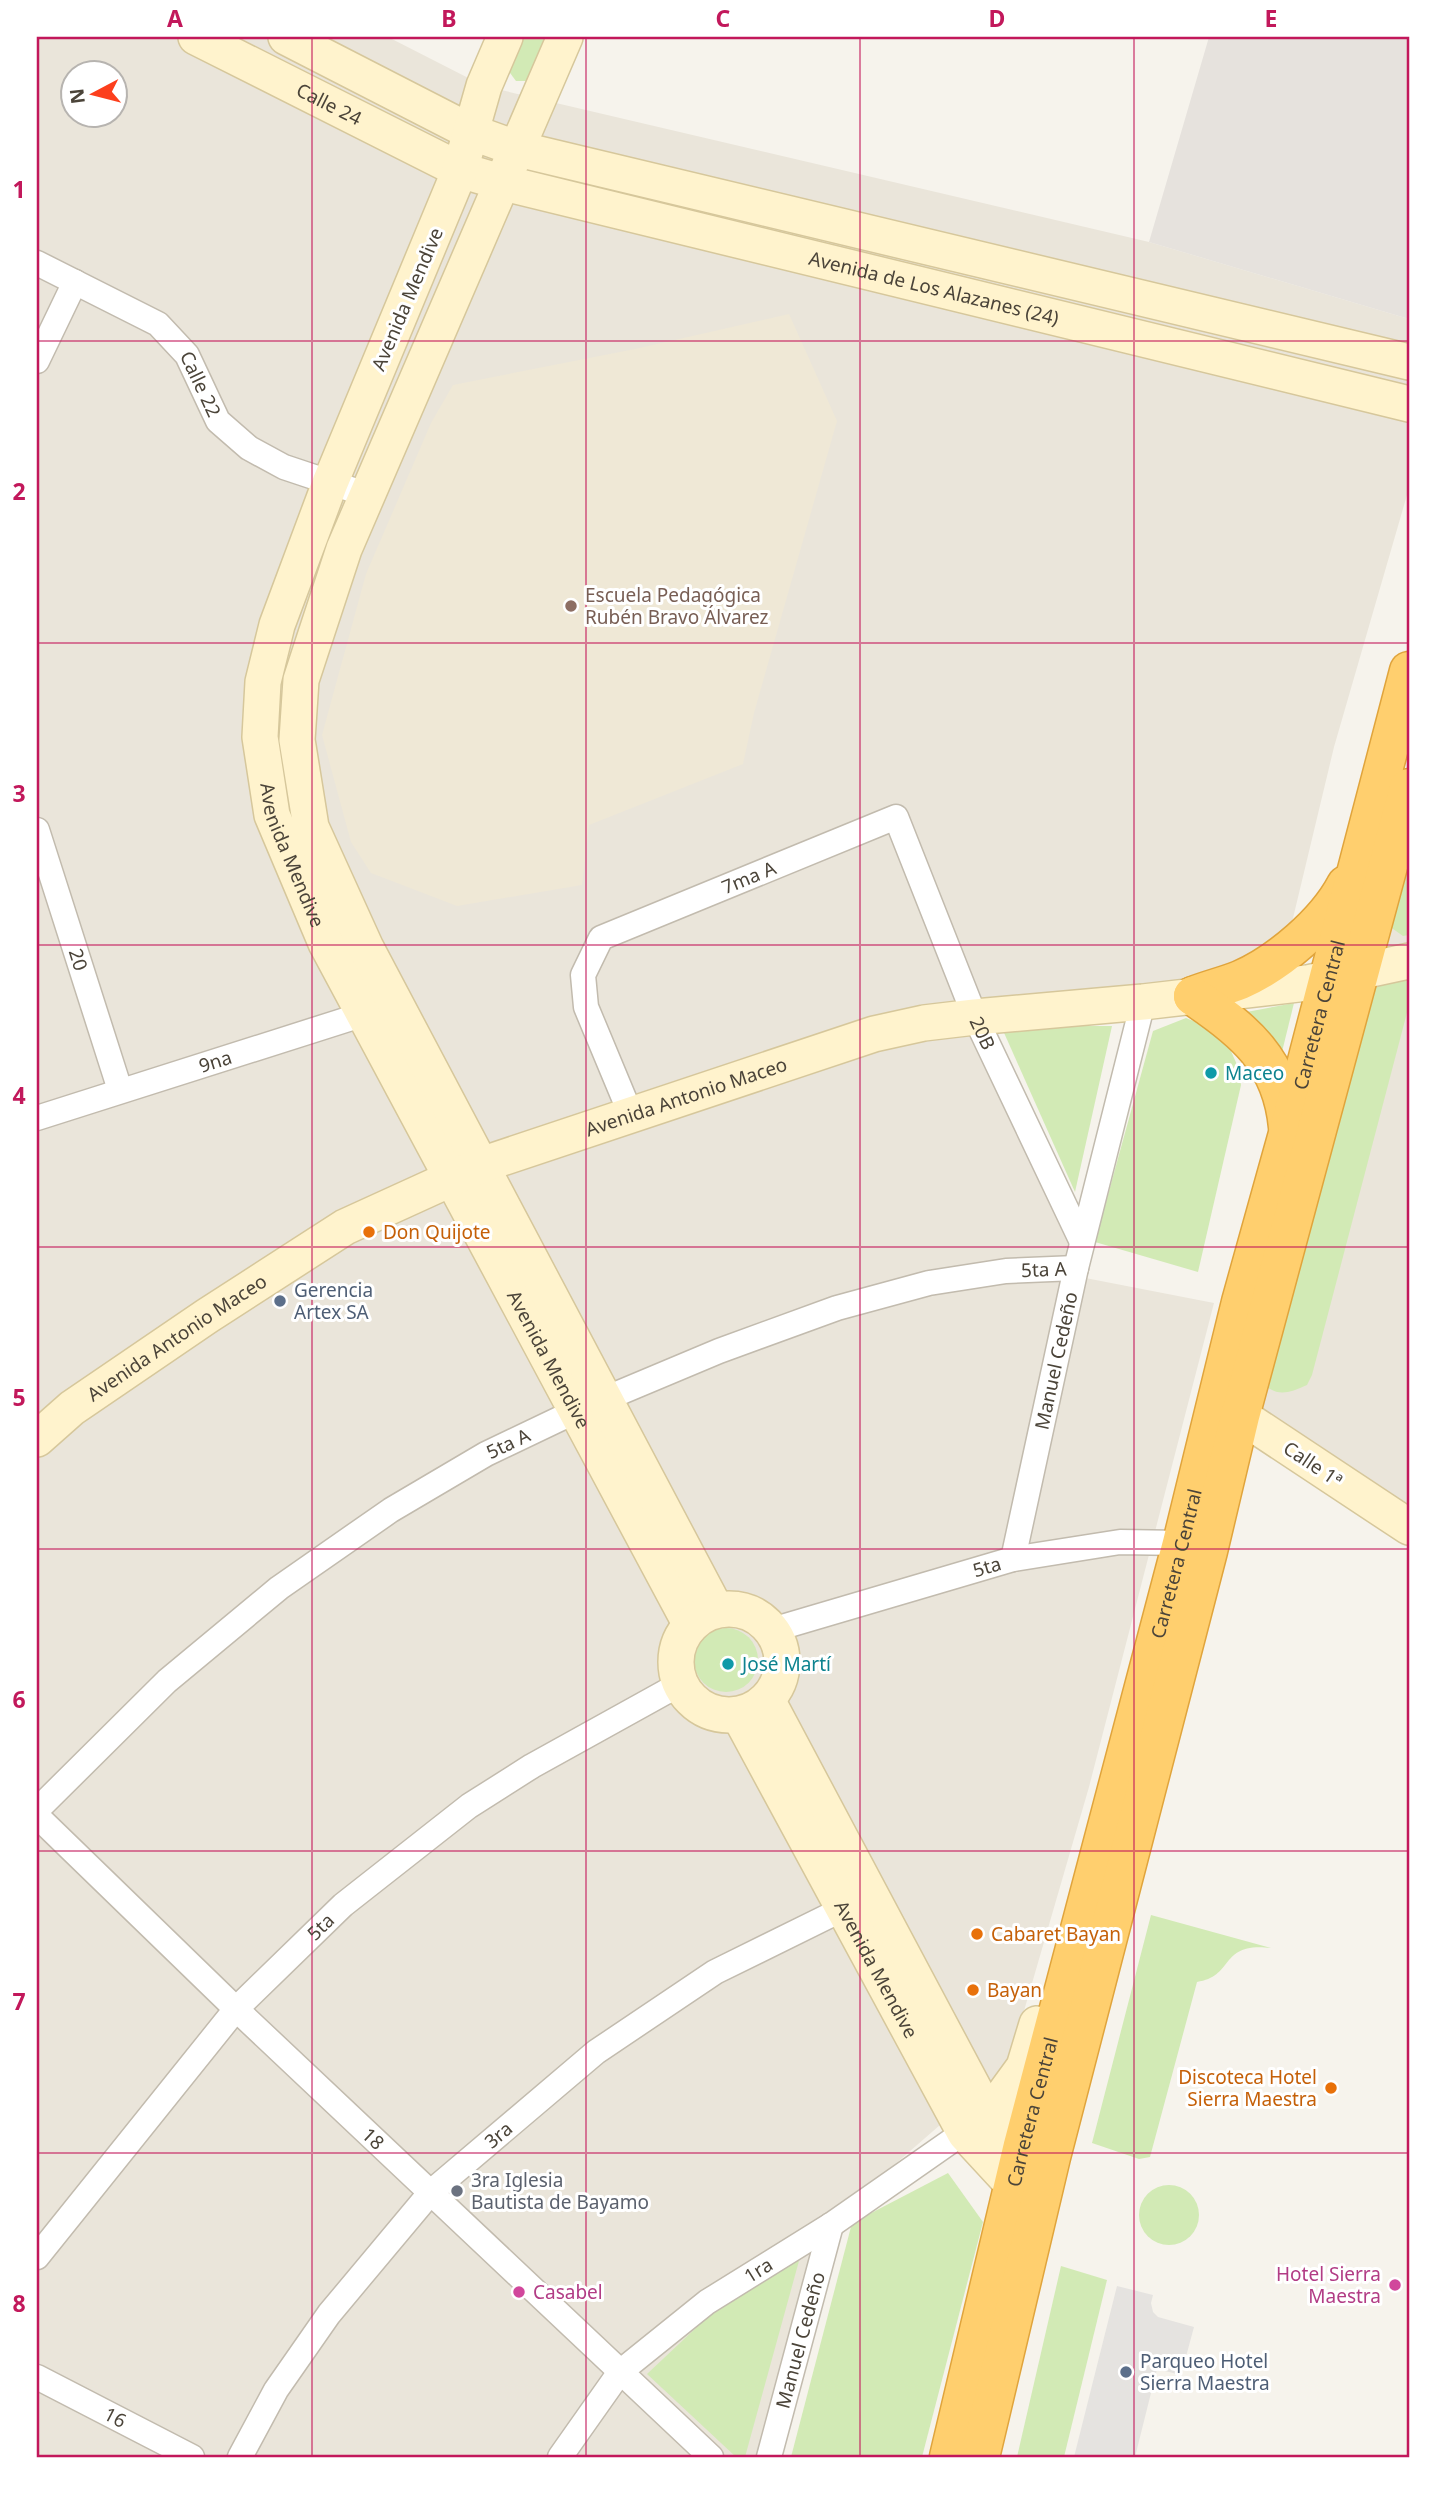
<svg xmlns="http://www.w3.org/2000/svg" width="1446" height="2494" font-family="'Noto Sans',sans-serif">
  <style>
    .residential { fill: #eae5da; fill-rule: evenodd }
    .industrial { fill: #e6e2dd }
    .education { fill: #efe8d6 }
    .green { fill: #d2eab5 }
    .parking { fill: #e5e3e0 }
    .lines { fill: none; stroke-linecap: round; stroke-linejoin: round }
    .street-casing { stroke: #c2bbae; stroke-width: 27 }
    .secondary-casing { stroke: #d6c79b; stroke-width: 38 }
    .highway-casing { stroke: #e0a43c; stroke-width: 41 }
    .street { stroke: #fff; stroke-width: 24 }
    .secondary { stroke: #fff3cd; stroke-width: 35 }
    .highway { stroke: #ffcf6e; stroke-width: 38 }
    .grid { fill: none; stroke: #c2185b; stroke-width: 2; stroke-opacity: 0.55 }
    .education-dot { fill: #8d6e63; stroke: #fff; stroke-width: 2.5 }
    .culture-dot { fill: #0f9aa8; stroke: #fff; stroke-width: 2.5 }
    .food-dot { fill: #e8710a; stroke: #fff; stroke-width: 2.5 }
    .service-dot { fill: #5c6f8a; stroke: #fff; stroke-width: 2.5 }
    .worship-dot { fill: #6b7280; stroke: #fff; stroke-width: 2.5 }
    .hotel-dot { fill: #d1479c; stroke: #fff; stroke-width: 2.5 }
    .labels { text-anchor: middle; dominant-baseline: central; stroke-width: 6; stroke-linejoin: round; paint-order: stroke }
    .street-label { font-size: 19px; fill: #4b4439; stroke: #fff }
    .education-label { font-size: 19px; fill: #785e54; stroke: #fff; text-anchor: start }
    .culture-label { font-size: 19px; fill: #0d838f; stroke: #fff; text-anchor: start }
    .food-label { font-size: 19px; fill: #c56008; stroke: #fff; text-anchor: start }
    .service-label { font-size: 19px; fill: #4e5e75; stroke: #fff; text-anchor: start }
    .worship-label { font-size: 19px; fill: #5b616d; stroke: #fff; text-anchor: start }
    .hotel-label { font-size: 19px; fill: #b23c85; stroke: #fff; text-anchor: end }
    .neatline { fill: none; stroke: #c2185b; stroke-width: 2.5 }
    .grid-label { font-size: 23px; text-anchor: middle; font-weight: bold; fill: #c2185b }
  </style>
  <rect width="100%" height="100%" fill="#f6f3ec"/>
  <g class="residential">
    <path d="M37 37H388L484 86 1149 242 1409 319V488L1334 747 1288 939 1206 981 963 1013 1076 1241 1070 1275 1214 1303 1089 1787 1008 2066 841 2211 774 2457H37ZM74 74H116V116H74Z"/>
    <path d="M1409 788V1528L1240 1416Z"/>
  </g>
  <path class="industrial" d="M1209 37H1409V319L1149 242Z"/>
  <path class="education" d="M789 314 837 421 754 713 743 764 589 825 582 885 457 906 371 873 351 842 322 735 366 574 431 423 453 385 635 349Z"/>
  <g class="green">
    <path d="M520 37H551L533 81H516L507 69Z"/>
    <path d="M1409 828V935L1403 936 1382 921Z"/>
    <path d="M1409 977V1005L1312 1375 1307 1385C1287 1394 1275 1398 1259 1379L1371 983Z"/>
    <path d="M1294 1003 1280 1060 1241 1013Z"/>
    <path d="M1186 1018 1223 1033 1238 1067 1241 1085 1198 1272 1095 1242 1153 1031Z"/>
    <path d="M1001 1026H1112L1075 1192Z"/>
    <circle cx="726" cy="1660" r="32"/>
    <path d="M1151 1915 1271 1948C1218 1942 1236 1976 1197 1982L1150 2157 1139 2159 1092 2143Z"/>
    <path d="M948 2173 983 2222 922 2457H791L852 2223Z"/>
    <circle cx="1169" cy="2215" r="30"/>
    <path d="M802 2250 745 2457H736L647 2374 716 2309Z"/>
    <path d="M1061 2266 1107 2280 1064 2457H1017Z"/>
  </g>
  <path class="parking" d="M1117 2286 1153 2295 1151 2303 1153 2312 1158 2317 1194 2327 1181 2375 1157 2369 1135 2457H1074Z"/>
  <g class="lines">
    <defs>
      <g id="street">
        <path id="s1" d="M37 263 158 324 187 355 218 421 249 448 284 467 368 495"/>
        <path d="M37 361 75 282"/>
        <path id="s2" d="M37 830 120 1090"/>
        <path id="s3" d="M631 1115 586 1007 583 975 601 938 896 817 975 1017 1082 1242"/>
        <path id="s4" d="M37 1118 380 1009"/>
        <path id="s5" d="M1013 1559 1076 1268 1143 1002"/>
        <path id="s6" d="M772 1630 1013 1559 1120 1542 1182 1543 1193 1547"/>
        <path id="s7" d="M37 1810 167 1681 279 1588 391 1510 486 1454 576 1411 719 1351 837 1308 929 1283 1006 1271 1076 1268"/>
        <path id="s8" d="M37 1816 236 2009 711 2457"/>
        <path id="s9" d="M37 2257 236 2009 343 1905 469 1806 532 1766 680 1684"/>
        <path id="s10" d="M37 2377 192 2457"/>
        <path id="s11" d="M240 2457 276 2390 329 2314 431 2192 596 2052 715 1972 857 1902"/>
        <path id="s12" d="M560 2457 620 2372 707 2302 831 2225 977 2123"/>
        <path id="s13" d="M769 2457 831 2225"/>
      </g>
      <g id="secondary">
        <path id="s14" d="M196 37 460 170 504 183 1409 404"/>
        <path d="M286 37 471 132 518 149 1409 362"/>
        <path id="s15" d="M505 37 484 86 460 170 330 483 277 625 263 682 260 737 272 815 326 943 691 1625"/>
        <path d="M565 37 344 549 301 680 297 740 311 827 366 948 716 1610"/>
        <path d="M1217 1400 1409 1527"/>
        <path id="s16" d="M37 1439 72 1408 207 1316 345 1227 481 1165 874 1034 924 1023 975 1017 1143 1002 1307 983 1409 961"/>
        <circle cx="729" cy="1662" r="53"/>
        <path d="M767 1700 983 2106C999 2129 1023 2145 1048 2156"/>
        <path id="s17" d="M739 1715 965 2133 1014 2186 1035 2196"/>
        <path d="M989 2115 1024 2067 1037 2024"/>
      </g>
      <g id="highway">
        <path d="M1193 996C1208 990 1225 986 1240 980 1279 963 1326 923 1346 885"/>
        <path d="M1193 996C1244 1030 1282 1061 1288 1127"/>
        <path id="s18" d="M949 2457 1023 2145 1182 1543 1241 1302 1289 1130 1409 671"/>
        <path d="M980 2457 1051 2157 1208 1551 1240 1416 1409 788"/>
      </g>
    </defs>
    <use href="#street" class="street-casing"/>
    <use href="#secondary" class="secondary-casing"/>
    <use href="#highway" class="highway-casing"/>
    <use href="#street" class="street"/>
    <use href="#secondary" class="secondary"/>
    <use href="#highway" class="highway"/>
  </g>
  <path class="grid" d="M312 37V2457M586 37V2457M860 37V2457M1134 37V2457M37 341H1409M37 643H1409M37 945H1409M37 1247H1409M37 1549H1409M37 1851H1409M37 2153H1409"/>
  <circle class="education-dot" cx="571" cy="606" r="7"/>
  <g class="culture-dot">
    <circle cx="1211" cy="1073" r="7"/>
    <circle cx="728" cy="1664" r="7"/>
  </g>
  <g class="food-dot">
    <circle cx="369" cy="1232" r="7"/>
    <circle cx="977" cy="1934" r="7"/>
    <circle cx="973" cy="1990" r="7"/>
    <circle cx="1331" cy="2088" r="7"/>
  </g>
  <g class="service-dot">
    <circle cx="280" cy="1301" r="7"/>
    <circle cx="1126" cy="2372" r="7"/>
  </g>
  <circle class="worship-dot" cx="457" cy="2191" r="7"/>
  <g class="hotel-dot">
    <circle cx="1395" cy="2285" r="7"/>
    <circle cx="519" cy="2292" r="7"/>
  </g>
  <g class="labels">
    <g class="street-label">
      <text stroke="none"><textPath href="#s14" startOffset="149">Calle 24</textPath></text>
      <text stroke="none"><textPath href="#s14" startOffset="784">Avenida de Los Alazanes (24)</textPath></text>
      <text transform="translate(407 299) rotate(-67)">Avenida Mendive</text>
      <text stroke="none"><textPath href="#s1" startOffset="210">Calle 22</textPath></text>
      <text stroke="none"><textPath href="#s15" startOffset="868">Avenida Mendive</textPath></text>
      <text stroke="none"><textPath href="#s3" startOffset="350">7ma A</textPath></text>
      <text stroke="none"><textPath href="#s2" startOffset="136">20</textPath></text>
      <text stroke="none"><textPath href="#s18" startOffset="1489">Carretera Central</textPath></text>
      <text stroke="none"><textPath href="#s3" startOffset="742">20B</textPath></text>
      <text stroke="none"><textPath href="#s4" startOffset="187">9na</textPath></text>
      <text stroke="none"><textPath href="#s16" startOffset="740">Avenida Antonio Maceo</textPath></text>
      <text stroke="none"><textPath href="#s7" startOffset="1167">5ta A</textPath></text>
      <text stroke="none"><textPath href="#s16" startOffset="173">Avenida Antonio Maceo</textPath></text>
      <text stroke="none"><textPath href="#s15" startOffset="1435">Avenida Mendive</textPath></text>
      <text stroke="none"><textPath href="#s5" startOffset="203">Manuel Cedeño</textPath></text>
      <text stroke="none"><textPath href="#s7" startOffset="600">5ta A</textPath></text>
      <text transform="translate(1313 1464) rotate(34)">Calle 1ª</text>
      <text stroke="none"><textPath href="#s18" startOffset="922">Carretera Central</textPath></text>
      <text stroke="none"><textPath href="#s6" startOffset="224">5ta</textPath></text>
      <text stroke="none"><textPath href="#s9" startOffset="436">5ta</textPath></text>
      <text stroke="none"><textPath href="#s17" startOffset="289">Avenida Mendive</textPath></text>
      <text stroke="none"><textPath href="#s18" startOffset="355">Carretera Central</textPath></text>
      <text stroke="none"><textPath href="#s11" startOffset="416">3ra</textPath></text>
      <text stroke="none"><textPath href="#s8" startOffset="466">18</textPath></text>
      <text stroke="none"><textPath href="#s12" startOffset="276">1ra</textPath></text>
      <text stroke="none"><textPath href="#s13" startOffset="121">Manuel Cedeño</textPath></text>
      <text stroke="none"><textPath href="#s10" startOffset="88">16</textPath></text>
    </g>
    <g class="education-label">
      <text x="585" y="595">Escuela Pedagógica<tspan x="585" dy="22">Rubén Bravo Álvarez</tspan></text>
    </g>
    <g class="culture-label">
      <text x="1225" y="1073">Maceo</text>
      <text x="742" y="1664">José Martí</text>
    </g>
    <g class="food-label">
      <text x="383" y="1232">Don Quijote</text>
      <text x="991" y="1934">Cabaret Bayan</text>
      <text x="987" y="1990">Bayan</text>
      <text x="1317" y="2077" text-anchor="end">Discoteca Hotel<tspan x="1317" dy="22">Sierra Maestra</tspan></text>
    </g>
    <g class="service-label">
      <text x="294" y="1290">Gerencia<tspan x="294" dy="22">Artex SA</tspan></text>
      <text x="1140" y="2361">Parqueo Hotel<tspan x="1140" dy="22">Sierra Maestra</tspan></text>
    </g>
    <g class="worship-label">
      <text x="471" y="2180">3ra Iglesia<tspan x="471" dy="22">Bautista de Bayamo</tspan></text>
    </g>
    <g class="hotel-label">
      <text x="1381" y="2274">Hotel Sierra<tspan x="1381" dy="22">Maestra</tspan></text>
      <text x="533" y="2292" text-anchor="start">Casabel</text>
    </g>
  </g>
  <rect width="1446" height="2494" fill="none" stroke="#ffffff" stroke-width="77"/>
  <g transform="translate(94 94) rotate(263)"><circle r="33" fill="#ffffff" stroke="#b7b4b0" stroke-width="2"/>
  <path d="M0-5L12 26L0 18L-12 26Z" fill="#fc3f1d"/>
  <text y="-10" font-size="19" font-weight="bold" text-anchor="middle" fill="#4b4439">N</text>
  </g>
  <rect x="38" y="38" width="1370" height="2418" class="neatline"/>
  <g class="grid-label">
    <text x="175" y="27">A</text>
    <text x="449" y="27">B</text>
    <text x="723" y="27">C</text>
    <text x="997" y="27">D</text>
    <text x="1271" y="27">E</text>
    <text x="19" y="198">1</text>
    <text x="19" y="500">2</text>
    <text x="19" y="802">3</text>
    <text x="19" y="1104">4</text>
    <text x="19" y="1406">5</text>
    <text x="19" y="1708">6</text>
    <text x="19" y="2010">7</text>
    <text x="19" y="2312">8</text>
  </g>
</svg>
